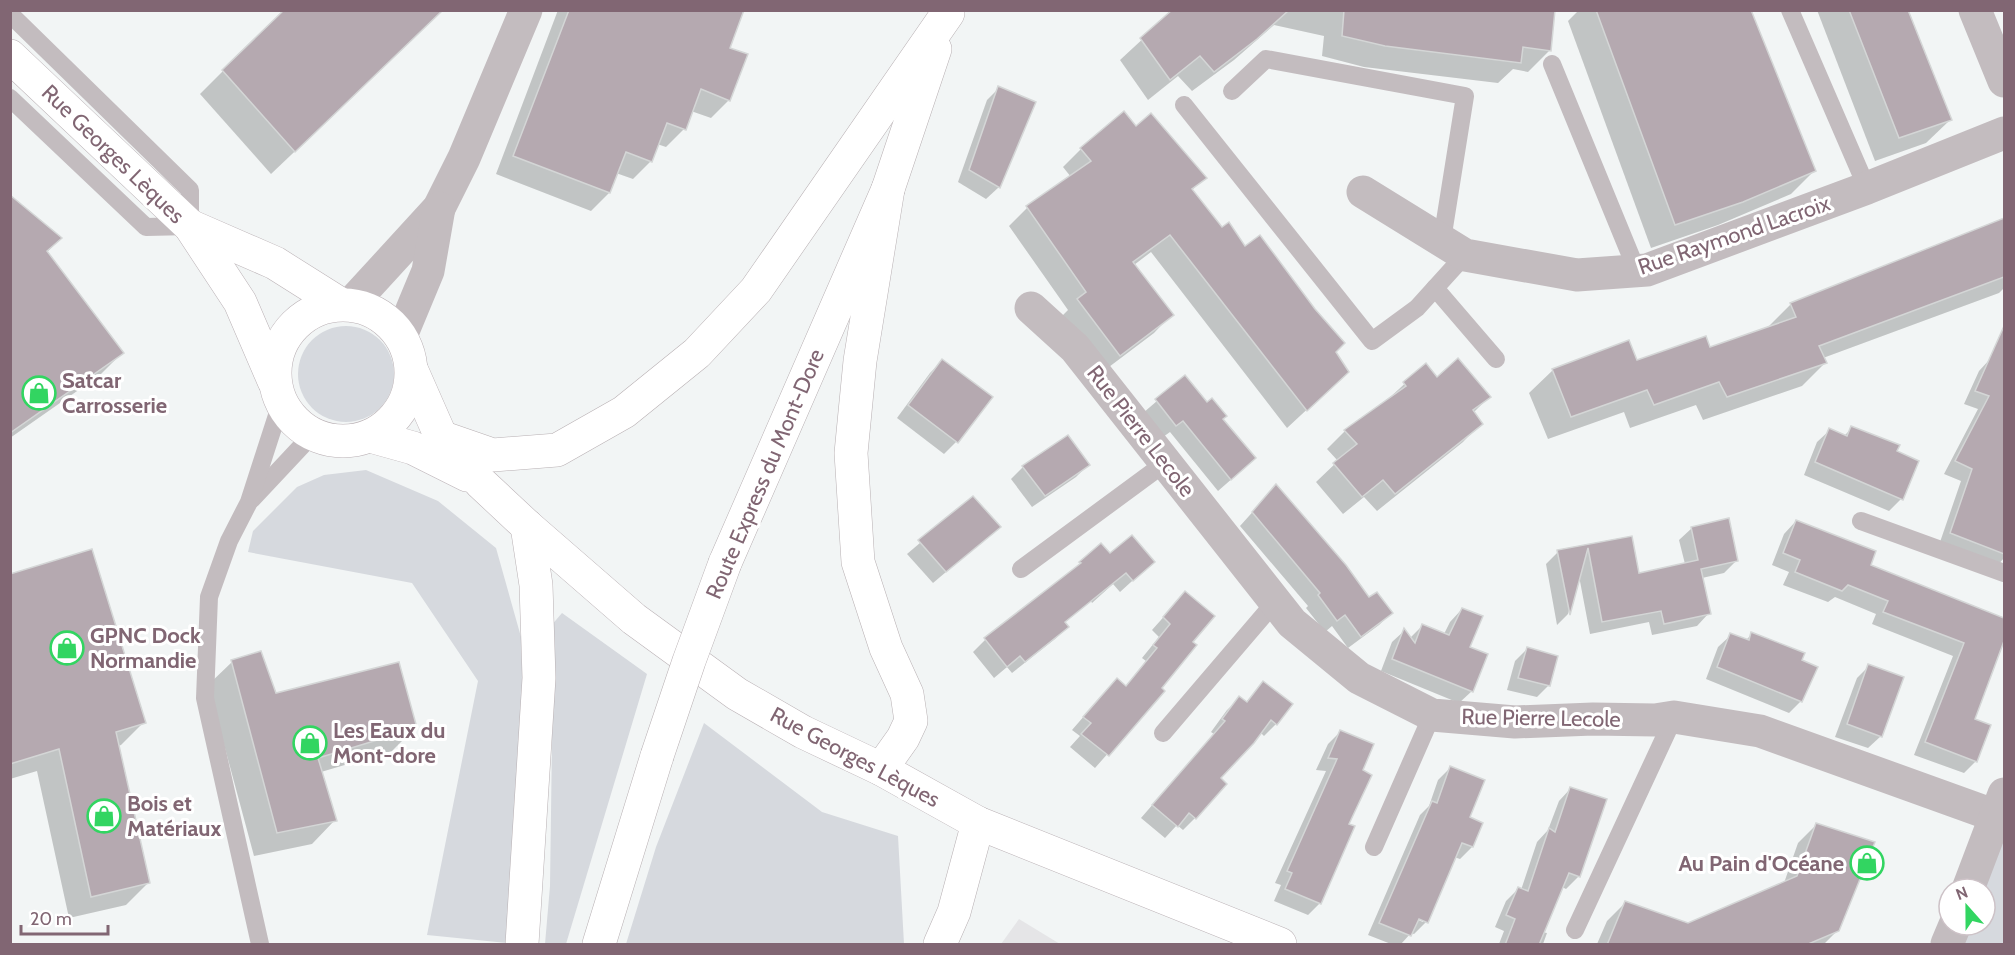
<svg xmlns="http://www.w3.org/2000/svg" width="2015" height="955" font-family="Cabin,sans-serif">
  <style>
    .built { fill: #e5e5e7 }
    .green { fill: #d6d9de }
    .shadow { fill: #0003; fill-rule: evenodd }
    .building { fill: #b5a9b0; stroke: #d4d6d6; stroke-width: 1.5 }
    .lines { fill: none; stroke-linecap: round; stroke-linejoin: round }
    .secondary-casing { stroke: #bab1b5; stroke-width: 34 }
    .primary-casing { stroke: #b8b0b3; stroke-width: 34 }
    .lane { stroke: #c3bcbf; stroke-width: 18 }
    .street { stroke: #c3bcbf; stroke-width: 33 }
    .secondary { stroke: #fff; stroke-width: 33 }
    .primary { stroke: #fff; stroke-width: 33 }
    .primary-bridge-casing { stroke: #b8b0b3; stroke-width: 34; stroke-linecap: butt }
    .primary-bridge { stroke: #fff; stroke-width: 33 }
    .labels { text-anchor: middle; dominant-baseline: central; stroke-width: 6; stroke-linejoin: round; paint-order: stroke }
    .street-label { font-size: 22px; fill: #816673; stroke: #fff }
    .poi-label { font-size: 22px; font-weight: bold; fill: #816673; stroke: #fff; text-anchor: start }
  </style>
  <rect width="100%" height="100%" fill="#f2f5f5"/>
  <path class="built" d="M1019 919 1060 944H1001Z"/>
  <g class="green">
    <circle cx="346" cy="374" r="48"/>
    <path d="M366 470 438 501 496 548 521 637 525 762 507 943 427 935 478 681 412 583 248 552 253 531 297 487 324 475Z"/>
    <path d="M562 613 647 674 566 944H545L550 886 553 669 550 627Z"/>
    <path d="M704 723 822 812 898 836 904 944H626L656 847Z"/>
    <path d="M2004 794V944H1947L1955 925H1985V889Z"/>
  </g>
  <g class="shadow">
    <path d="M558 10H742L728 48 729 100 711 118 691 111 684 129 666 147 657 144 651 161 633 179 616 173 609 193 591 211 496 174Z"/>
    <path d="M1174 10H1554L1549 51 1528 72 1513 69 1498 83 1364 67 1322 56 1324 36 1274 25 1234 60 1192 91 1178 76 1148 100 1120 60Z"/>
    <path d="M1579 10H1749L1814 171 1791 194 1718 225 1651 248 1568 21Z"/>
    <path d="M1817 10H1906L1950 120 1926 143 1875 161Z"/>
    <path d="M412 40 271 174 200 94 223 71Z"/>
    <path d="M999 88V187L986 199 958 182 987 100Z"/>
    <path d="M1136 128 1205 177 1191 191 1222 229 1245 249 1334 352 1328 390 1287 428 1151 252 1134 265 1172 314 1154 333 1101 373 1059 319 1068 310 1009 226 1027 208 1071 177 1063 167 1081 149Z"/>
    <path d="M10 197 60 239 47 252 122 353 100 375 10 438Z"/>
    <path d="M2004 219V288L1999 293 1823 358 1825 363 1802 386 1703 420 1696 405 1630 428 1624 412 1548 439 1529 393 1553 370 1636 362 1709 349 1768 327 1791 304Z"/>
    <path d="M1991 358 2004 363V558L1996 567 1939 545 1961 481 1944 474 1978 409 1964 404 1979 371Z"/>
    <path d="M942 361 990 397 956 442 944 454 897 418 930 373Z"/>
    <path d="M1425 365 1437 379 1489 397 1473 413 1481 423 1463 442 1377 511 1364 497 1343 514 1316 482 1338 461 1327 449 1345 431 1386 401Z"/>
    <path d="M1185 377 1221 419 1242 470 1218 491 1170 432 1163 437 1143 413Z"/>
    <path d="M1852 428 1895 452 1901 499 1889 511 1804 475 1817 442 1830 430 1844 436Z"/>
    <path d="M1088 465 1076 477 1032 507 1011 479 1023 467Z"/>
    <path d="M1276 486 1369 599 1391 613 1379 625 1348 648 1332 626 1325 632 1306 608 1308 606 1240 526Z"/>
    <path d="M973 498 999 527 933 583 907 554Z"/>
    <path d="M1796 521 1869 566 2004 619V637L1973 720 1976 761 1964 773 1914 755 1953 656 1872 624 1876 614 1835 597 1828 602 1783 585 1789 572 1772 565 1784 534Z"/>
    <path d="M1692 528 1736 561 1724 573 1702 578 1709 613 1697 626 1652 635 1649 622 1590 634 1579 576 1568 614 1557 625 1546 564 1558 552 1631 538 1638 575 1685 564 1679 540Z"/>
    <path d="M1101 545 1110 555 1153 562 1120 592 1113 584 1092 603 1091 601 1064 623 1067 627 1055 639 1012 673 1007 667 994 678 973 652 985 640 1070 573Z"/>
    <path d="M10 575 144 722 121 745 118 746 149 882 126 905 69 918 37 771 10 779Z"/>
    <path d="M1185 593 1191 642 1160 688 1163 691 1095 768 1070 747 1080 736 1072 730 1105 692 1125 687 1146 661 1142 658 1159 637 1152 630Z"/>
    <path d="M1462 609 1468 648 1472 691 1459 703 1381 671 1392 642 1404 631 1410 638 1422 626 1444 634 1450 622Z"/>
    <path d="M1752 634 1801 701 1789 713 1706 679 1718 647 1731 635 1745 641Z"/>
    <path d="M1527 649 1549 685 1537 697 1507 690 1515 661Z"/>
    <path d="M232 662 275 694 415 728 392 751 321 772 335 820 312 844 254 856 208 685Z"/>
    <path d="M1869 666 1881 736 1868 748 1835 737 1857 678Z"/>
    <path d="M1263 683 1276 724 1264 736 1259 731 1218 778 1225 784 1195 818 1183 830 1177 825 1165 838 1141 818 1214 734 1211 732 1227 710 1240 698 1246 702Z"/>
    <path d="M1340 732 1361 771 1347 824 1320 903 1308 915 1274 901 1281 885 1275 883 1326 771 1316 770 1328 744Z"/>
    <path d="M1450 768 1468 818 1472 847 1460 859 1454 857 1426 922 1414 934 1411 933 1401 944H1391L1368 935 1420 815 1429 806 1438 780ZM1411 917 1423 919V922Z"/>
    <path d="M1571 788 1579 876 1566 889 1562 887 1542 932 1547 933 1543 944H1499L1504 931 1495 927 1506 901 1518 889 1521 890 1537 842 1548 830 1559 801Z"/>
    <path d="M1816 825 1838 930 1824 944H1597L1607 921 1625 903 1688 925 1784 883 1798 843Z"/>
  </g>
  <g class="building">
    <path d="M284 10H443L295 152 222 70Z"/>
    <path d="M569 10H744L730 48 748 54 730 101 701 89 686 130 667 123 652 162 626 152 610 193 513 156Z"/>
    <path d="M1172 10H1289L1257 39 1214 72 1200 56 1170 80 1140 38Z"/>
    <path d="M1344 10H1555L1551 51 1523 47 1521 63 1385 46 1342 36Z"/>
    <path d="M1596 10H1751L1816 171 1743 202 1675 225Z"/>
    <path d="M1849 10H1908L1952 120 1899 138Z"/>
    <path d="M998 86 1036 102 1000 188 969 170Z"/>
    <path d="M1124 111 1136 126 1151 113 1207 178 1192 189 1222 227 1229 222 1245 246 1260 235 1315 309 1345 343 1336 352 1349 372 1307 411 1170 235 1133 262 1174 315 1120 356 1077 299 1086 292 1026 206 1091 161 1080 148Z"/>
    <path d="M10 195 62 238 47 251 124 353 10 433Z"/>
    <path d="M2004 218V277L1819 346 1827 363 1727 397 1719 382 1654 405 1647 390 1571 417 1552 369 1629 340 1637 360 1706 336 1710 347 1796 317 1790 303Z"/>
    <path d="M2004 326V554L1950 533 1972 469 1955 461 1989 396 1975 391Z"/>
    <path d="M1458 358 1491 397 1473 410 1483 424 1395 494 1383 480 1362 497 1333 463 1357 444 1344 430 1406 386 1403 382 1426 363 1437 377Z"/>
    <path d="M942 359 993 397 958 443 908 405Z"/>
    <path d="M1185 375 1207 402 1212 398 1227 416 1223 419 1256 458 1231 480 1183 421 1176 426 1155 399Z"/>
    <path d="M1851 426 1900 445 1897 451 1919 461 1903 500 1815 462 1829 428 1847 436Z"/>
    <path d="M1068 435 1090 465 1045 496 1022 466Z"/>
    <path d="M1276 484 1346 565 1369 597 1377 592 1393 613 1361 637 1345 615 1337 621 1318 595 1320 593 1252 512Z"/>
    <path d="M973 496 1001 527 946 572 918 540Z"/>
    <path d="M1729 518 1738 561 1701 569 1711 614 1664 624 1661 611 1602 622 1588 548 1570 615 1557 550 1632 536 1639 573 1698 560 1691 527Z"/>
    <path d="M1796 520 1876 551 1871 565 2004 618V641L1975 719 1991 725 1977 762 1925 742 1964 643 1883 612 1888 601 1848 585 1842 591 1795 572 1800 560 1783 553Z"/>
    <path d="M1132 535 1155 562 1133 581 1126 573 1065 622 1069 627 1025 662 1020 656 1007 667 984 638 1081 563 1079 562 1101 543 1110 553Z"/>
    <path d="M92 549 146 723 116 732 150 883 91 897 59 749 10 764V574Z"/>
    <path d="M1185 591 1215 616 1193 642 1197 645 1162 688 1165 691 1109 756 1081 734 1091 723 1083 717 1117 678 1126 686 1157 648 1153 645 1170 624 1163 617Z"/>
    <path d="M1462 608 1483 616 1470 647 1488 654 1473 692 1392 659 1404 628 1415 643 1422 624 1449 635Z"/>
    <path d="M1751 632 1805 653 1802 660 1818 667 1802 702 1717 667 1730 633 1749 640Z"/>
    <path d="M1527 647 1558 656 1550 686 1518 678Z"/>
    <path d="M261 651 276 693 399 662 417 728 318 758 337 821 277 833 231 660Z"/>
    <path d="M1868 664 1904 677 1882 737 1847 724Z"/>
    <path d="M1263 681 1293 704 1277 725 1271 720 1254 743 1221 778 1227 784 1196 819 1189 813 1178 827 1152 805 1225 721 1222 719 1239 696 1247 702Z"/>
    <path d="M1340 730 1374 744 1363 770 1372 775 1349 824 1355 826 1321 904 1285 889 1292 873 1287 871 1337 759 1328 758Z"/>
    <path d="M1450 766 1485 780 1470 817 1483 823 1473 847 1462 843 1428 923 1419 919 1411 936 1379 923 1432 801 1437 803Z"/>
    <path d="M1570 787 1607 799 1580 877 1569 873 1539 945H1505L1515 919 1506 915 1518 887 1528 891 1549 828 1555 832Z"/>
    <path d="M1816 823 1875 842 1839 931 1806 945H1607L1625 901 1688 923 1797 876Z"/>
  </g>
  <g class="lines">
    <defs>
      <g id="secondary">
        <path d="M10 56 190 226 240 302 274 381"/>
        <path d="M190 226 275 263 340 304"/>
        <circle cx="343" cy="373" r="68"/>
        <path d="M412 371 441 437 481 483 527 526 634 619 737 694 803 732 881 769 978 823 1280 944"/>
        <path d="M370 436 413 448 467 475"/>
      </g>
      <g id="primary">
        <path d="M441 437 493 455 557 450 624 412 697 353 756 290 948 13"/>
        <path d="M725 563 888 189 935 49"/>
        <path d="M881 769 903 738 911 721 907 694 886 648 858 562 851 453 860 361 888 189"/>
        <path d="M522 944 539 678 536 585 527 526"/>
        <path d="M599 944 657 756"/>
        <path d="M940 944 954 912 978 823"/>
      </g>
    </defs>
    <use href="#secondary" class="secondary-casing"/>
    <use href="#primary" class="primary-casing"/>
    <g class="lane">
      <path d="M1790 10 1867 188"/>
      <path d="M10 14 190 190V226L146 227 10 98"/>
      <path d="M1552 64 1637 271"/>
      <path d="M1232 91 1266 59 1465 96 1442 240"/>
      <path d="M1184 105 1372 341 1417 308 1465 255"/>
      <path d="M1435 288 1496 359"/>
      <path d="M252 499 312 435"/>
      <path d="M1861 521 2004 573"/>
      <path d="M1021 569 1165 463"/>
      <path d="M1163 733 1275 602"/>
      <path d="M1374 847 1432 715"/>
      <path d="M1575 930 1674 717"/>
      <path d="M260 944 205 698 209 597 229 541 249 502 281 403"/>
    </g>
    <g class="street">
      <path d="M1975 10 2004 81"/>
      <path d="M1363 192 1465 255 1577 275 1647 270 1867 188 2004 133"/>
      <path d="M351 304 439 208 464 158 526 10"/>
      <path d="M1031 308 1075 348 1292 623 1359 678 1432 715 1515 722 1593 719 1655 720 1674 717 1760 731 1996 816"/>
      <path d="M401 336 428 271 439 208"/>
      <path d="M1968 889 2004 794"/>
      <path d="M1947 944 1955 925"/>
    </g>
    <use href="#secondary" class="secondary"/>
    <use href="#primary" class="primary"/>
    <defs>
      <path id="primary-bridge" d="M657 756 689 661 725 563"/>
    </defs>
    <use href="#primary-bridge" class="primary-bridge-casing"/>
    <use href="#primary-bridge" class="primary-bridge"/>
  </g>
  <defs>
    <symbol id="shop-ring" viewBox="-11 -11 22 22"><circle r="9.5" fill="#fff" stroke="#32d561" stroke-width="1.5"/><path d="M-5-2.5h2.3a2.7 3.5 0 0 1 5.4 0H5L5.5 6h-11ZM-1.5-2.5h3a1.5 2.3 0 0 0-3 0Z" fill="#32d561"/></symbol>
  </defs>
  <g fill-rule="evenodd">
    <use href="#shop-ring" x="20" y="374" width="38" height="38"/>
    <use href="#shop-ring" x="48" y="629" width="38" height="38"/>
    <use href="#shop-ring" x="291" y="724" width="38" height="38"/>
    <use href="#shop-ring" x="85" y="797" width="38" height="38"/>
    <use href="#shop-ring" x="1848" y="844" width="38" height="38"/>
  </g>
  <g class="labels">
    <g class="street-label">
      <text transform="translate(113 154) rotate(44)">Rue Georges Lèques</text>
      <text transform="translate(1734 235) rotate(-19)">Rue Raymond Lacroix</text>
      <text transform="translate(1141 431) rotate(52)">Rue Pierre Lecole</text>
      <text transform="translate(765 474) rotate(-67)">Route Express du Mont-Dore</text>
      <text transform="translate(1541 718) rotate(1)">Rue Pierre Lecole</text>
      <text transform="translate(855 757) rotate(28)">Rue Georges Lèques</text>
    </g>
    <g class="poi-label">
      <text x="62" y="380">Satcar<tspan x="62" dy="25">Carrosserie</tspan></text>
      <text x="90" y="635">GPNC Dock<tspan x="90" dy="25">Normandie</tspan></text>
      <text x="333" y="730">Les Eaux du<tspan x="333" dy="25">Mont-dore</tspan></text>
      <text x="127" y="803">Bois et<tspan x="127" dy="25">Matériaux</tspan></text>
      <text x="1844" y="863" text-anchor="end">Au Pain d'Océane</text>
    </g>
  </g>
  <rect width="2015" height="955" fill="none" stroke="#816673" stroke-width="24"/>
  <g transform="translate(1967 907) rotate(339)"><circle r="28" fill="#ffffff" stroke="#cdc2c7" stroke-width="1.5"/>
  <path d="M0-4.5L10 22L0 15L-10 22Z" fill="#32d561"/>
  <text y="-9" font-size="16" font-weight="bold" text-anchor="middle" fill="#816673">N</text>
  </g>
  <path d="M21 925v9h87v-9" fill="none" stroke="#816673" stroke-width="3"/>
  <text x="30" y="925" font-size="18" fill="#816673" stroke="#ffffff" stroke-width="4.5" paint-order="stroke">20 m</text>
</svg>
